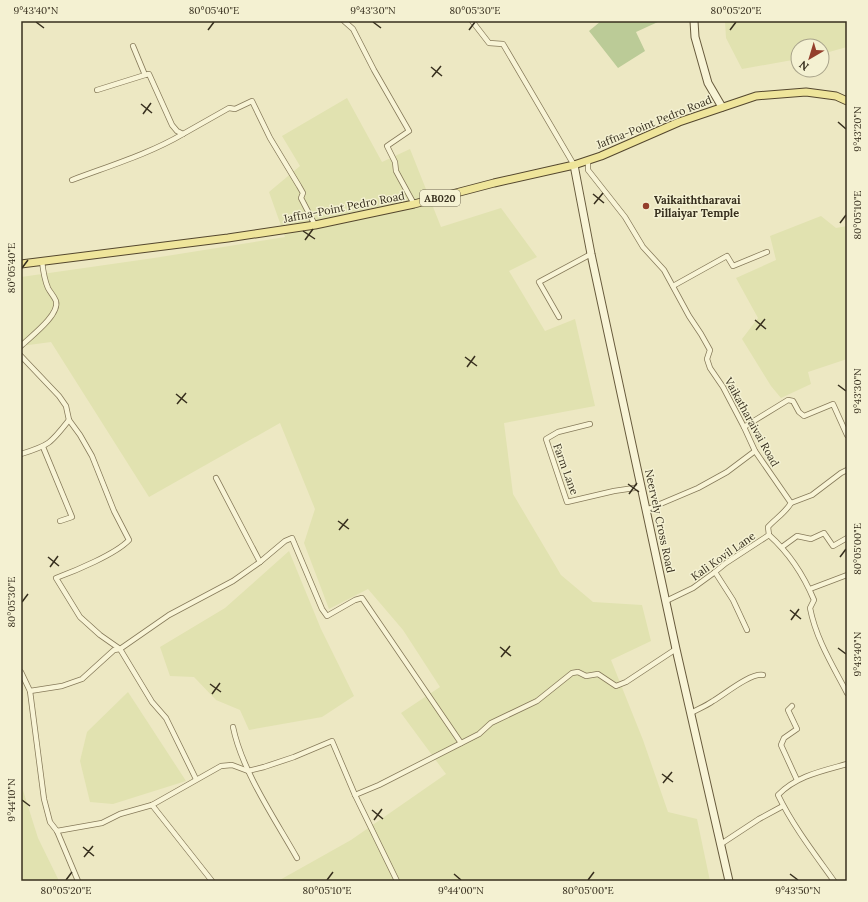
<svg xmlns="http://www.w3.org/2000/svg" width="868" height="902" font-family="Lora,serif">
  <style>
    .farmland { fill: #e1e2b0 }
    .green { fill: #bbcb97 }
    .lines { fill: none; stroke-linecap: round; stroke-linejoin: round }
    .street-casing { stroke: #867a5a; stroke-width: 6 }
    .secondary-casing { stroke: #685b3d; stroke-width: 9 }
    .primary-casing { stroke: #54472e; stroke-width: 9 }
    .street { stroke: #f8f4d6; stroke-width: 4.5 }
    .secondary { stroke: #f8f4d6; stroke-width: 7 }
    .primary { stroke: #efe59b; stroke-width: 7 }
    .ticks { fill: none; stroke: #372f1e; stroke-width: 1.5 }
    .poi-dot { fill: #943f2c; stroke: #f4f1d2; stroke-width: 1.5 }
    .labels { text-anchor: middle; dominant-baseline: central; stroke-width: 3; stroke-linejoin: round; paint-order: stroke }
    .shield { fill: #f4f1d2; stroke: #706954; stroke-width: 1 }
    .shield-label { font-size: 10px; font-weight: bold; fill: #372f1e }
    .street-label { font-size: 11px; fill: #372f1e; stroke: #f4f1d2 }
    .poi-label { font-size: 11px; font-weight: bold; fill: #372f1e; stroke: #f4f1d2; text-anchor: start }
    .neatline { fill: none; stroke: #372f1e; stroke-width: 1.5 }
    .ticks-label { font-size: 10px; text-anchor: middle; fill: #372f1e }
  </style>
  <rect width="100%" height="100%" fill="#ede8c3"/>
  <g class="farmland">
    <path d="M725 21H847V47L822 54V46H798V59L742 69 726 38Z"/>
    <path d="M347 98 382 162 410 149 441 227 501 208 537 257 509 271 545 331 575 319 595 406 504 423 513 494 561 575 593 602 642 605 651 641 611 660 643 740 668 812 697 819 710 881H278L351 840 446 774 401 713 440 687 403 630 368 589 329 609 304 543 315 509 280 423 149 497 51 342 21 346V277L154 258 285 237 269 192 300 166 282 136Z"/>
    <path d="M821 216 836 228 847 226V359L808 372 811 384 781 398 771 386 742 339 758 318 736 278 776 260 770 236Z"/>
    <path d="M289 551 321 629 354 696 322 717 249 730 240 710 216 700 194 677 170 676 160 647 225 608Z"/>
    <path d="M128 692 186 781 113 804 90 802 80 761 87 732Z"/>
    <path d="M21 784 38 838 59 881H21Z"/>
  </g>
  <path class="green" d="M601 21H660L636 32 645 51 618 68 589 31Z"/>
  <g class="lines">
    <defs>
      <g id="street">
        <path d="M344 21 353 29 374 70 409 131 387 146 395 162 396 171 414 204"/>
        <path d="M472 21 489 43 503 44 574 165"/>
        <path d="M133 46 145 75 149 74 172 125 177 131 183 134 229 108 235 109 252 101 270 138 299 186 303 193 301 198 315 225"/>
        <path d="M97 90 145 75"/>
        <path d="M588 160V170L625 217 643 247 664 270 689 316 701 334 710 350 707 359 710 368 723 387 744 427 755 451 791 503C785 513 775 519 768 527L769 535C788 552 804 576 814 600L810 608C816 639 833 666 847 693"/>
        <path d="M72 180C109 166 149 154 183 134"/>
        <path d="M673 286 727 256 733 266 767 252"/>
        <path d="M559 317 539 282 591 254"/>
        <path d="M21 346C30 337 60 315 56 301 54 296 50 292 48 288 44 279 43 270 42 261"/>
        <path d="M21 356 59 396 66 406 69 420 80 435 92 456 114 511 129 540C116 554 75 571 56 578L80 617 100 635 120 649 152 702 166 718 196 779"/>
        <path d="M590 424 558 432 546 439 567 502 614 491 641 487"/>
        <path d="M744 427 788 400 793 401 799 412 804 416 833 404 847 435"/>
        <path d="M43 447 72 517 60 521"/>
        <path d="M21 454C50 445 51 443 69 420"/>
        <path d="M216 478 260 562"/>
        <path d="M791 503 812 495 841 473 847 470"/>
        <path d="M646 510 698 488 727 472 755 451"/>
        <path d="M782 547 797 536 811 539 824 533 833 546 847 538"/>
        <path d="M715 572 733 600 747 630"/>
        <path d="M810 589 847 575"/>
        <path d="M666 601 693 588 715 572 726 563 769 535"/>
        <path d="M21 672 30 691 44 799 50 822 57 831 78 881"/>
        <path d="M30 691 62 686 82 679 114 650 120 649 169 615 233 581 260 562 285 541 292 538 322 609 327 616 355 600 362 598 461 743"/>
        <path d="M792 706 788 710 797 729 784 738 781 745 797 780"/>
        <path d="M691 713C698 709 706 706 713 701 725 694 750 673 763 675"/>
        <path d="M233 727C242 771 275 819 297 858"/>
        <path d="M355 795 379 785 479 734 491 723 537 701 572 673 578 672 586 676 598 674 616 686 626 682 676 649"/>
        <path d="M152 805 212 881"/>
        <path d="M57 831 102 823 120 814 152 805 221 766 232 765 248 771 264 767 294 757 332 741 355 795 397 881"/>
        <path d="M721 844 759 819 783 806"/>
        <path d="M834 881C814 853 793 826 778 795 796 776 822 771 847 764"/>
      </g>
      <g id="secondary">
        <path d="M694 21 695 37 708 83 722 107"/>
        <path d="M574 165 591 254 676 649 729 881"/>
      </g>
      <path id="primary" d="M21 264 228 238 315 225 414 204 494 183 574 165 601 156 679 122 756 96 806 92 836 96 847 101"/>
    </defs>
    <use href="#street" class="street-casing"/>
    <use href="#secondary" class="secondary-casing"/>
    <use href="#primary" class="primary-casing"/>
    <use href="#street" class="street"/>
    <use href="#secondary" class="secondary"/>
    <use href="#primary" class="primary"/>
  </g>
  <path class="ticks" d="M36 22 44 28M373 22 381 28M208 30 214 22M469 30 475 22M730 30 736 22M431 67 442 76M432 77 441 66M141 104 152 113M143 114 151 103M838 122 846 129M593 194 604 203M594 204 603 193M840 223 846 215M303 231 315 239M305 240 313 229M22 268 28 260M755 320 766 329M756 330 765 319M465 357 477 366M467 367 475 356M838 385 846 391M176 394 187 403M177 404 186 393M628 484 639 492M629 494 637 483M338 521 349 529M339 530 348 519M48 557 59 566M840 557 846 549M50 567 58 556M22 602 28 594M790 610 801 619M791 620 799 609M500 647 511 656M838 648 846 654M501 657 510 646M210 684 221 692M212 694 220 683M662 774 673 782M663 783 672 772M22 800 30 806M372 810 383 819M374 820 382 809M83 847 94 856M84 857 93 846M454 874 461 880M790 874 798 880M66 880 72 872M327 880 333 872M588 880 594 872"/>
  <circle class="poi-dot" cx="646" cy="206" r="4"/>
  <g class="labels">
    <rect class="shield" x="420" y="190" width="40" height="16" rx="3"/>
    <g class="shield-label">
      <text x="440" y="198">AB020</text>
    </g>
    <g class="street-label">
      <text transform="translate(654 122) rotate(-22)">Jaffna-Point Pedro Road</text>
      <text transform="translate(344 207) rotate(-11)">Jaffna-Point Pedro Road</text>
      <text transform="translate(752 422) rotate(61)">Vaikatharaivai Road</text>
      <text transform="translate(566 469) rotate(70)">Farm Lane</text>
      <text transform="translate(660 521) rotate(78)">Neervely Cross Road</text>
      <text transform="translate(723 556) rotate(-35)">Kali Kovil Lane</text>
    </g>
    <g class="poi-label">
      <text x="654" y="200">Vaikaiththaravai<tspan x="654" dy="13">Pillaiyar Temple</tspan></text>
    </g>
  </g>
  <rect width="868" height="902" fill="none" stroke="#f4f1d2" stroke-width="44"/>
  <g transform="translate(810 58) rotate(218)"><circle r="19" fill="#f4f1d2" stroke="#a8a38a"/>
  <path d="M0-3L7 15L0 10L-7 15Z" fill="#943f2c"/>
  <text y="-6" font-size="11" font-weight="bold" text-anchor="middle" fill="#372f1e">N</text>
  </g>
  <rect x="22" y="22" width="824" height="858" class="neatline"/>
  <g class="ticks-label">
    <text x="36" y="14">9°43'40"N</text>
    <text x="214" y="14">80°05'40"E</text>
    <text x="373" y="14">9°43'30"N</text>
    <text x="475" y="14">80°05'30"E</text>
    <text x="736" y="14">80°05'20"E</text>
    <text transform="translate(857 129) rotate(-90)" y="4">9°43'20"N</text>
    <text transform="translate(857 215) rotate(-90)" y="4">80°05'10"E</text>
    <text transform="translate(11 268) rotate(-90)" y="4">80°05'40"E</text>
    <text transform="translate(857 391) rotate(-90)" y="4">9°43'30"N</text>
    <text transform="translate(857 549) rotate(-90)" y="4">80°05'00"E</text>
    <text transform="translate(11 602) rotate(-90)" y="4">80°05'30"E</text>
    <text transform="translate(857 654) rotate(-90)" y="4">9°43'40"N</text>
    <text transform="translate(11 800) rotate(-90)" y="4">9°44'10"N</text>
    <text x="66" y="894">80°05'20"E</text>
    <text x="327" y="894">80°05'10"E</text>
    <text x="461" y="894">9°44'00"N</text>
    <text x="588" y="894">80°05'00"E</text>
    <text x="798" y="894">9°43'50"N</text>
  </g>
</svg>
